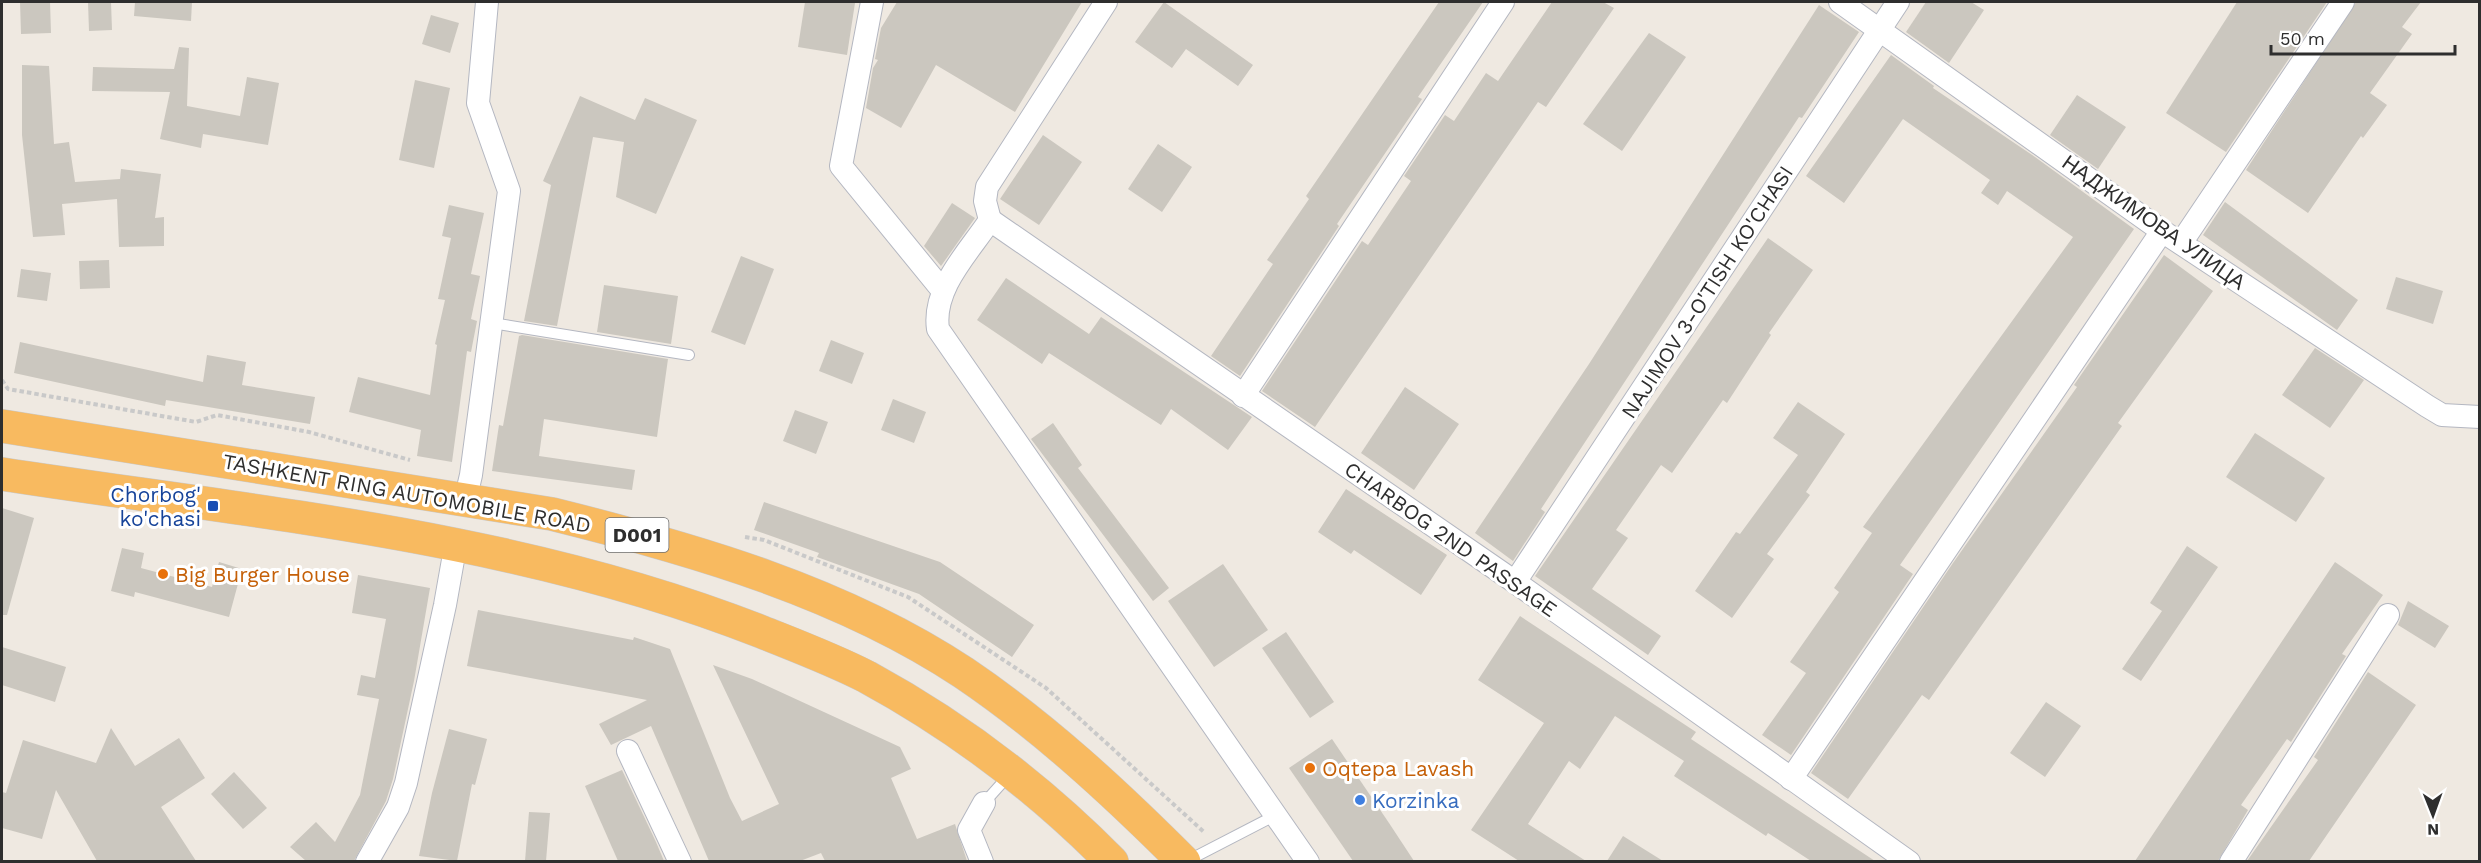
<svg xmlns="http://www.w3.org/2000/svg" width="2481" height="863" font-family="'Work Sans',sans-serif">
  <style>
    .building { fill: #cbc7bf }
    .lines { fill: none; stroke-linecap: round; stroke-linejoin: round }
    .service-casing { stroke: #b4b7c1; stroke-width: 12 }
    .minor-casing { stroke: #b4b7c1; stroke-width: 24 }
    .trunk-casing { stroke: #c9c9c9; stroke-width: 34 }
    .path { stroke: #c9c9c9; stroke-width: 4; stroke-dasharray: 4.5 3; stroke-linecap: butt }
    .service { stroke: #fff; stroke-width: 10 }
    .minor { stroke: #fff; stroke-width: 22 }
    .trunk { stroke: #f8ba60; stroke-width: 33 }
    .transit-dot { fill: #1a4fb4; stroke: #fff; stroke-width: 2 }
    .food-dot { fill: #e8710a; stroke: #fff; stroke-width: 2 }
    .shop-dot { fill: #3f7fe0; stroke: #fff; stroke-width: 2 }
    .labels { text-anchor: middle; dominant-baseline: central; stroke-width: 6; stroke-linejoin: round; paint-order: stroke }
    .shield { fill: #fff; stroke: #6d6d6d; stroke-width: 1.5 }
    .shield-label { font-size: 20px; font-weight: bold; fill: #2e2e2e }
    .street-label { font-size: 21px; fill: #2e2e2e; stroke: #fff }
    .transit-label { font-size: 21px; fill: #164399; stroke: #fff; text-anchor: end }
    .food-label { font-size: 21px; fill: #c56008; stroke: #fff; text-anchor: start }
    .shop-label { font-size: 21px; fill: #366cbe; stroke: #fff; text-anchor: start }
  </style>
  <rect width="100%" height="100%" fill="#efe9e1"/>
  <g class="building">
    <path d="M20 2H50L51 33 21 34Z"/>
    <path d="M88 2H111L112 30 89 31Z"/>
    <path d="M135 2H192L191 21 134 16Z"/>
    <path d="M805 2 855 3 847 55 798 47Z"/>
    <path d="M897 2H1082L1015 112 936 65 901 128 866 108 873 68 878 60 875 59 881 28Z"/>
    <path d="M1164 2 1253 65 1238 86 1186 49 1172 68 1135 42Z"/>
    <path d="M1439 2H1483L1418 97 1422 99 1337 224 1339 226 1240 376 1211 356 1273 264 1267 260 1309 199 1306 196Z"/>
    <path d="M1552 2H1603L1614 8 1546 107 1538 102 1315 427 1262 391 1362 241 1368 245 1411 181 1404 176 1445 115 1454 121 1486 73 1498 81Z"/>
    <path d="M1926 2H1971L1984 10 1949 63 1906 32Z"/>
    <path d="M2237 2H2327L2226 152 2166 113Z"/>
    <path d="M2356 2H2421L2402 27 2412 34 2370 93 2387 105 2363 138 2361 136 2308 213 2246 170Z"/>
    <path d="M1819 5 1859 32 1802 118 1799 117 1541 509 1545 512 1513 561 1475 533 1589 364Z"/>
    <path d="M431 15 459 23 450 53 422 44Z"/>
    <path d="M1649 33 1686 57 1622 151 1583 124Z"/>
    <path d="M179 47 189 48 187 106 240 116 247 77 279 83 268 145 203 134 201 148 160 139 170 92 92 91 93 67 174 69Z"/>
    <path d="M1891 55 1934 86 1933 88 2035 157 2134 229 1900 565 1913 574 1791 755 1762 735 1806 673 1790 662 1839 592 1834 588 1872 533 1863 527 2073 237 2007 191 1998 205 1981 193 1990 180 1903 119 1844 203 1806 176Z"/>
    <path d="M22 65 49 66 54 144 69 142 75 182 120 179 121 169 161 174 155 218 164 217V246L119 247 117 199 62 204 65 235 33 237 22 135Z"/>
    <path d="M415 80 450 88 434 168 399 160Z"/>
    <path d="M2077 95 2126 127 2098 169 2050 135Z"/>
    <path d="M580 96 635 120 645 98 697 120 656 214 616 197 624 142 593 137 557 326 524 321 551 185 543 181Z"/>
    <path d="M1043 135 1082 162 1039 225 1000 199Z"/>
    <path d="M1158 144 1192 167 1162 212 1128 189Z"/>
    <path d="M2225 202 2358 300 2337 330 2203 235Z"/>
    <path d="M952 203 975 218 941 266 924 246Z"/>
    <path d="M449 205 484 213 471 274 480 276 471 319 477 321 471 352 467 351 452 462 417 456 421 430 349 412 358 377 430 395 437 345 435 344 445 300 438 299 451 238 442 236Z"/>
    <path d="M1768 238 1813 270 1769 333 1771 335 1727 403 1723 400 1672 473 1661 465 1616 530 1628 538 1592 589 1661 636 1648 655 1535 576Z"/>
    <path d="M2164 255 2213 291 2118 423 2122 426 1929 700 1922 695 1848 799 1811 773 1953 563 2077 387 2074 385Z"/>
    <path d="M741 256 774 269 745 345 711 332Z"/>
    <path d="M109 260 110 288 80 289 79 261Z"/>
    <path d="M21 269 51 273 47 301 17 297Z"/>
    <path d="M2396 277 2443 291 2433 324 2386 309Z"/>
    <path d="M1006 278 1089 334 1101 317 1252 417 1228 450 1171 409 1161 425 1049 353 1042 364 977 320Z"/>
    <path d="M604 285 678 296 671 344 597 332Z"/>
    <path d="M522 335 668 359 657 437 544 419 539 456 635 470 632 490 492 471 499 425 503 426 519 336Z"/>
    <path d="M831 340 864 353 852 384 819 371Z"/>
    <path d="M20 342 203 382 207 355 246 362 242 385 315 397 310 424 166 400 165 406 14 373Z"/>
    <path d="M2315 348 2364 380 2330 428 2282 395Z"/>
    <path d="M1405 387 1459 424 1414 490 1361 453Z"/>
    <path d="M893 399 926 412 914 443 881 430Z"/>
    <path d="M1798 402 1845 434 1806 492 1810 495 1767 554 1774 559 1732 618 1695 591 1736 532 1740 534 1798 455 1773 438Z"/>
    <path d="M795 410 828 422 816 454 783 441Z"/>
    <path d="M1053 423 1082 465 1078 468 1169 588 1153 601 1031 439Z"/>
    <path d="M2255 433 2325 478 2296 522 2226 477Z"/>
    <path d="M1346 489 1447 555 1421 595 1354 550 1351 554 1318 532Z"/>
    <path d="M764 502 940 562 1034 625 1012 657 919 594 817 557 819 553 754 530Z"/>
    <path d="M2 508 34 518 7 615H2Z"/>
    <path d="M2187 546 2218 567 2141 681 2122 669 2162 611 2150 603Z"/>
    <path d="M122 548 144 553 141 568 212 587 219 562 242 569 229 617 135 592 134 597 111 591Z"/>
    <path d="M2335 562 2383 595 2342 654 2346 656 2291 742 2287 739 2241 805 2248 810 2218 861H2135Z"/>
    <path d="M1223 564 1268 630 1214 667 1168 601Z"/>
    <path d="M358 575 430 588 414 681 393 779 386 801 354 861H306L290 847 316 822 335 842 360 795 379 699 357 695 361 675 375 678 386 619 352 613Z"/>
    <path d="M2408 601 2449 626 2435 648 2398 625Z"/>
    <path d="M478 610 633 640 634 637 670 649 730 798 742 821 779 804 713 665 752 679 900 747 911 769 891 778 917 839 955 824 967 861H825L821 853 800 861H709L651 726 611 745 599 724 647 700 467 666Z"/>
    <path d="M1520 616 1696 732 1691 739 1875 861H1811L1768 833 1766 836 1674 776 1684 761 1615 716 1580 769 1569 761 1528 824 1586 861H1519L1471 830 1544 723 1478 680Z"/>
    <path d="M1286 632 1334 702 1310 718 1262 648Z"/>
    <path d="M2 647 66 667 55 702 2 685Z"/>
    <path d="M2368 672 2416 705 2309 861H2247L2318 760 2314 757Z"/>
    <path d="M2046 702 2081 726 2045 777 2010 753Z"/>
    <path d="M111 728 135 766 179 738 205 778 161 807 196 861H97L56 790 42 839 2 828V792L6 793 23 740 96 763Z"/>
    <path d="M449 729 487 739 475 785 472 784 457 861 419 856 432 793Z"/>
    <path d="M1332 739 1389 823 1414 861H1353L1289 768Z"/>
    <path d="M622 770 656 842 664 861H618L585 786Z"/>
    <path d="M234 772 267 808 243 829 211 794Z"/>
    <path d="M529 812 550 813 546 861H525Z"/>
    <path d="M1623 836 1663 861H1607Z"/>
  </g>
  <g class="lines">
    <defs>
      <g id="service">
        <path d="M492 323 689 355"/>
        <path d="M984 803 1010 774"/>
        <path d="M1187 861 1276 815"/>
      </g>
      <g id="minor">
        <path d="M872 2 841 166 943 291"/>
        <path d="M1106 2 987 187 985 201 990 220C969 252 932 288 938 329L1308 862"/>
        <path d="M1840 2 2162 231 2427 406 2442 415 2480 417"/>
        <path d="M990 220 1515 582 1909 862"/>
        <path d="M2181 243 2343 2"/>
        <path d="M1243 396 1503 2"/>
        <path d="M465 501 471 475 509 191 478 103 487 2"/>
        <path d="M1515 582 1898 2"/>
        <path d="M628 751 680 862"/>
        <path d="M1791 779 2162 231"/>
        <path d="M367 862 398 807 406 783 445 605 456 543"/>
        <path d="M982 862 969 830 984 803"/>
        <path d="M2231 862 2388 615"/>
      </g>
      <g id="trunk">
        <path d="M2 426 552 514C693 549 842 592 964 673 1044 727 1116 794 1184 862"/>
        <path d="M2 474C257 513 519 536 762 632 797 646 834 660 867 677 957 726 1040 789 1112 862"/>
      </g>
    </defs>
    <use href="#service" class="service-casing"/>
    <use href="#minor" class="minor-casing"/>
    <use href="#trunk" class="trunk-casing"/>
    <g class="path">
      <path d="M2 380 8 389 196 422 217 415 309 432 410 460"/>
      <path d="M745 537 764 540 908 597 1046 688 1204 832"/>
    </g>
    <use href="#service" class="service"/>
    <use href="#minor" class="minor"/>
    <use href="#trunk" class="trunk"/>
  </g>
  <rect class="transit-dot" x="207" y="500" width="12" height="12" rx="3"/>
  <g class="food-dot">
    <circle cx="163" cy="574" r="6"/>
    <circle cx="1310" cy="768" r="6"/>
  </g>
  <circle class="shop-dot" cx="1360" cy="800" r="6"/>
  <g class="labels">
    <rect class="shield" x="605.5" y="518" width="63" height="34" rx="4.5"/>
    <g class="shield-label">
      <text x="637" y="535">D001</text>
    </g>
    <g class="street-label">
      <text transform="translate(2154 222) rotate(35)">НАДЖИМОВА УЛИЦА</text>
      <text transform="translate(1707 292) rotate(-57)">NAJIMOV 3-O'TISH KO'CHASI</text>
      <text transform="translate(407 493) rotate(10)">TASHKENT RING AUTOMOBILE ROAD</text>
      <text transform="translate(1451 539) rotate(35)">CHARBOG 2ND PASSAGE</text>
    </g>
    <g class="transit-label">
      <text x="201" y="494">Chorbog'<tspan x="201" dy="24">ko'chasi</tspan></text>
    </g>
    <g class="food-label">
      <text x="175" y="574">Big Burger House</text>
      <text x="1322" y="768">Oqtepa Lavash</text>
    </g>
    <g class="shop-label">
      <text x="1372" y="800">Korzinka</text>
    </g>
  </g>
  <rect width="2481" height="863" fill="none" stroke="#2e2e2e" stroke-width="6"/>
  <g transform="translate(2433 815) rotate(179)" stroke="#ffffff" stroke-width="4.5" paint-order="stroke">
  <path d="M0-4.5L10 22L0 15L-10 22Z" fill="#2e2e2e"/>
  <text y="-9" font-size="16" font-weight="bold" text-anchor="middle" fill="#2e2e2e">N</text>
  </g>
  <path d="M2271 45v9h184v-9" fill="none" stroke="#2e2e2e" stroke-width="3"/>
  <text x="2280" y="45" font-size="18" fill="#2e2e2e" stroke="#ffffff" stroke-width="4.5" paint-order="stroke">50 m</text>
</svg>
